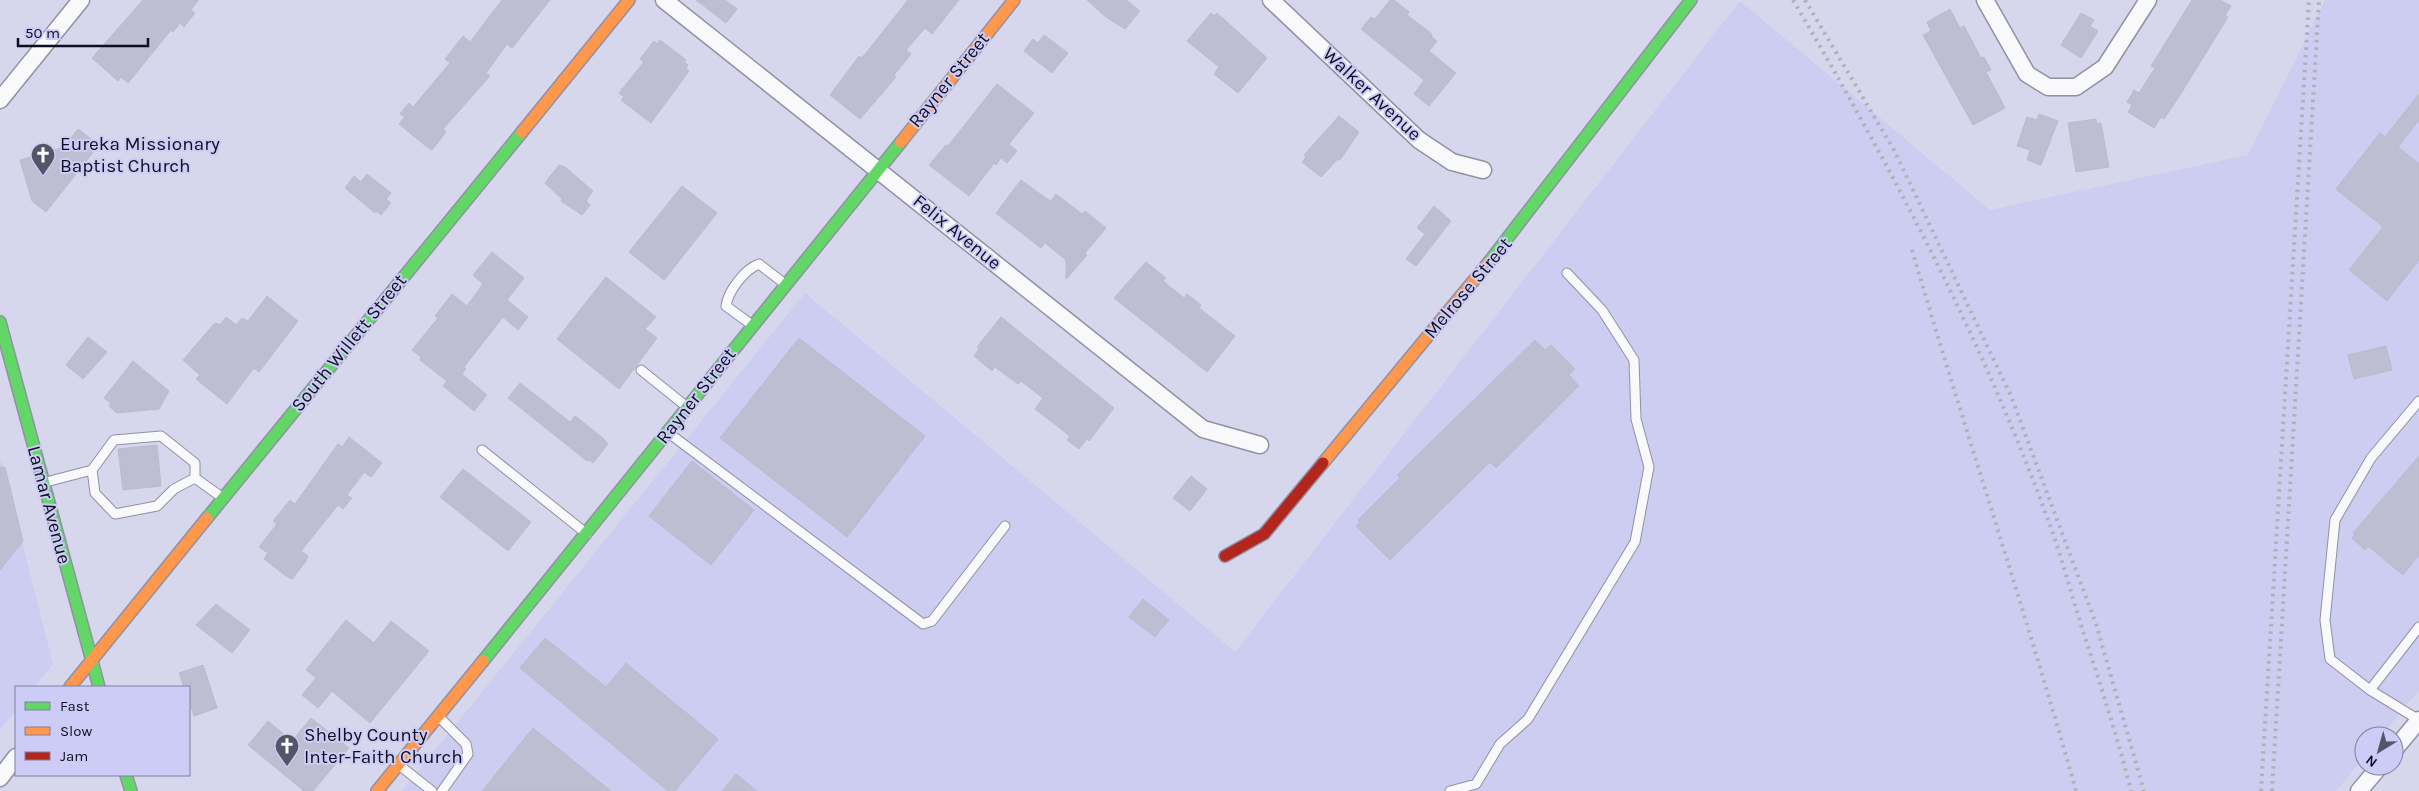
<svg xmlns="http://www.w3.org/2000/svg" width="2419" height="791" font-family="Karla,sans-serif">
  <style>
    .built { fill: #cdccf1 }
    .building { fill: #bebed3; stroke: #bbbbcf }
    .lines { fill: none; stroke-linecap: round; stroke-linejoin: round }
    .lane-casing { stroke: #9191a4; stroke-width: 11 }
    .street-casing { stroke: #9191a4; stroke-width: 19 }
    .fast-casing { stroke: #9191a4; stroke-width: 14 }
    .slow-casing { stroke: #9191a4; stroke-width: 14 }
    .jam-casing { stroke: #9191a4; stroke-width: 14 }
    .lane { stroke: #f9f9fc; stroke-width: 9 }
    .street { stroke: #f9f9fc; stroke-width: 16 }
    .fast { stroke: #63d668; stroke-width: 11 }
    .slow { stroke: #ff974d; stroke-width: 11 }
    .jam { stroke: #b3261e; stroke-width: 11 }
    .rail { stroke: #b0b0b6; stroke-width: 4; stroke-dasharray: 2.5 5; stroke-linecap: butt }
    .labels { text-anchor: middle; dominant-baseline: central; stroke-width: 4; stroke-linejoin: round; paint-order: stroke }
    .street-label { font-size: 19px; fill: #0f0e20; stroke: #ccccf7 }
    .poi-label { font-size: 19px; fill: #0f0e20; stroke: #ccccf7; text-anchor: start }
  </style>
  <rect width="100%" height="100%" fill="#d6d6ed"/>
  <g class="built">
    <path d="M2325 0H2419V690L2381 736H2364V757L2336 791H402L805 293 1235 652 1740 1 1990 210 2248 155Z"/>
    <path d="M0 457 53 664 34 687H16V710L0 730Z"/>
  </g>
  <g class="building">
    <path d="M143 0H198L191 10 195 13 184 27 180 23 173 32 171 30 128 83 121 77 118 81 92 58Z"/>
    <path d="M502 0H550L512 48 507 44 486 73 490 76 443 129 446 132 432 150 427 147 399 124 405 117 400 114 409 103 413 107 450 63 445 59 463 36 470 42Z"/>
    <path d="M696 0H725L737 9 726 23Z"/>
    <path d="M908 0H959L932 34 925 28 906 50 911 54 894 75 896 77 860 119 830 95 859 56 861 58 866 53Z"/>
    <path d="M1087 0H1126L1140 11 1125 29 1106 17Z"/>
    <path d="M1390 0H1394L1409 12 1407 15 1432 34 1431 36 1437 41 1429 51 1456 73 1429 106 1414 94 1424 80 1361 29 1371 17 1375 19Z"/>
    <path d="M2192 0H2220L2231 6 2225 15 2228 17 2182 92 2164 119 2161 117 2154 128 2128 112 2132 105 2127 102 2134 90 2139 93 2155 68 2151 66Z"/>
    <path d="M1950 9 1960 28 1964 26 1981 58 1984 57 1991 70 1986 72 2005 108 1973 125 1923 35 1931 31 1927 22Z"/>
    <path d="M1211 13 1214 16 1217 13 1267 58 1238 93 1214 74 1219 67 1187 41Z"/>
    <path d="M2081 13 2094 20 2090 26 2098 31 2081 58 2061 45Z"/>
    <path d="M1044 35 1068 53 1052 73 1024 51 1033 39 1038 43Z"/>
    <path d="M660 40 686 60 684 62 688 65 686 69 689 71 651 123 621 100 624 97 619 93 644 62 640 59 654 41 657 44Z"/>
    <path d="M997 84 1034 113 1009 144 1017 151 1007 163 1001 158 996 165 994 163 969 196 929 165 946 145 948 146Z"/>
    <path d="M2419 94V120L2398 147 2419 164V260L2387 301 2349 270 2383 227 2336 189 2380 133 2385 137Z"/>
    <path d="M2039 114 2058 121 2041 165 2027 160 2030 150 2017 146 2027 117 2037 120Z"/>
    <path d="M1339 116 1359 132 1340 160 1338 159 1321 177 1302 162 1306 157 1304 155Z"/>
    <path d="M2096 119 2097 124 2101 123 2109 167 2076 172 2068 123Z"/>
    <path d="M78 129 99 145 46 212 32 201 20 160 64 147Z"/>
    <path d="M559 165 565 167 593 191 586 201 590 205 582 215 561 201 562 199 545 183Z"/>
    <path d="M367 174 391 193 386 199 391 203 381 215 376 211 375 213 345 188 354 176 361 182Z"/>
    <path d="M1021 180 1047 199 1051 201 1056 194 1082 214 1085 211 1106 228 1085 253 1087 255 1066 279V260L1045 243 1041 248 996 213Z"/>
    <path d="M682 186 717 213 664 280 629 252Z"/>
    <path d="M1434 206 1451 221 1416 266 1406 259 1425 234 1417 228Z"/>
    <path d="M492 252 524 278 507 300 528 317 518 330 503 317 464 367 466 369 462 374 487 395 474 411 443 386 447 381 420 360 421 357 412 350 438 318 435 316 452 294 467 306 483 284 473 275Z"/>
    <path d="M1146 262 1166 278 1163 281 1184 298 1187 294 1201 305 1199 308 1235 336 1207 372 1114 298Z"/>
    <path d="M606 277 656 317 645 329 657 338 619 389 557 339Z"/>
    <path d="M267 296 298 321 259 372 254 368 227 404 196 379 200 375 183 360 214 324 217 323 220 325 226 317 236 325 242 318 248 321Z"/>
    <path d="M1001 317 1114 408 1089 441 1087 439 1079 449 1067 440 1070 436 1035 409 1043 398 1021 381 1018 384 995 367 992 371 974 356 979 349 977 347Z"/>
    <path d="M88 337 107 352 83 379 66 365Z"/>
    <path d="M799 338 925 436 847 537 720 438Z"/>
    <path d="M1535 340 1545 350 1551 345 1575 369 1569 375 1579 386 1496 468 1490 462 1390 560 1356 526 1360 522 1358 520 1400 478 1397 475Z"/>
    <path d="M2386 346 2392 370 2354 379 2348 355Z"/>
    <path d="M133 361 169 391 159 409 117 413 109 406 111 403 104 398Z"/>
    <path d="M520 383 570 422 575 416 604 439 608 444 593 463 589 460 587 461 508 398Z"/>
    <path d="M349 437 382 463 371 477 364 472 347 495 352 498 343 509 338 505 301 551 308 556 306 561 292 579 286 576 264 559 268 553 259 547 277 524 273 521 290 500 295 504 338 444 342 447Z"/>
    <path d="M157 445 161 486 123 490 118 449Z"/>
    <path d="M2419 456V555L2403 575 2368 546 2365 550 2352 538 2355 534 2353 533Z"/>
    <path d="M692 461 754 510 711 565 649 516Z"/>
    <path d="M0 467H5L23 541 0 570Z"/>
    <path d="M463 469 531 522 508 551 440 497Z"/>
    <path d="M1191 476 1207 489 1190 511 1173 498Z"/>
    <path d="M1143 599 1169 620 1155 637 1129 617Z"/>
    <path d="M216 604 250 630 232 653 196 625Z"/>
    <path d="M346 620 374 643 391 621 429 651 370 723 332 691 318 708 302 695 316 678 306 670Z"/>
    <path d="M545 638 606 687 626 663 718 739 675 791H668L520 668Z"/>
    <path d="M203 665 217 708 194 716 189 701V687H184L179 673Z"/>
    <path d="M311 718 349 748 313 791H304L248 745 268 721 292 741Z"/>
    <path d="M533 728 611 791H482Z"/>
    <path d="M736 774 757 791H722Z"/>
  </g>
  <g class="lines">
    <defs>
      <g id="lane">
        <path d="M752 325 726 306C728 291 745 269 759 264L785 284"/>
        <path d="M641 370 687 407"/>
        <path d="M2419 401 2371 458 2335 520 2325 620 2330 659 2370 690 2419 627"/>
        <path d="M670 434 923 624 932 621 1005 526"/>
        <path d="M482 450 587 534"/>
        <path d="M92 470 95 493 115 514 157 506 174 489 195 478"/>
        <path d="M46 482 92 470 114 440 161 436 195 463V478L223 498"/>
        <path d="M2370 690 2419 720"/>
        <path d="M438 716 466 744 468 754 442 791"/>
        <path d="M399 765 432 791"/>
        <path d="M1450 791 1476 784 1500 744 1528 719 1635 542 1649 467 1636 419 1634 360 1602 310 1567 273"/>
      </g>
      <g id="street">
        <path d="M664 0 1203 429 1260 445"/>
        <path d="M1271 0 1419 140 1452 162 1483 170"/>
        <path d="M1985 0 2027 74 2048 87H2076L2105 67 2148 0"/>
        <path d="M0 100 81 0"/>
        <path d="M2394 750 2419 720"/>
        <path d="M0 778 16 757"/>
        <path d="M2359 791 2380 766"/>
      </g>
      <g id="fast">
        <path d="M1489 262 1691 0"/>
        <path d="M0 322 99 687"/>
        <path d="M207 518 522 132"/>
        <path d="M483 661 901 142"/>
        <path d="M126 775 131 791"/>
      </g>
      <g id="slow">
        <path d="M522 132 629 0"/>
        <path d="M901 142 1014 0"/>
        <path d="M1323 463 1489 262"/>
        <path d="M70 687 207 518"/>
        <path d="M377 791 483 661"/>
      </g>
      <path id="jam" d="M1225 556 1264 534 1323 463"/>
    </defs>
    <use href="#lane" class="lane-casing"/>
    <use href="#street" class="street-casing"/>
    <use href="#fast" class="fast-casing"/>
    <use href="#slow" class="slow-casing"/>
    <use href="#jam" class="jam-casing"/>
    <use href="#lane" class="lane"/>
    <use href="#street" class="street"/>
    <use href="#fast" class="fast"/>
    <use href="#slow" class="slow"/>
    <use href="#jam" class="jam"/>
    <g class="rail">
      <path d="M1793 0C1890 165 1981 337 2047 517 2060 552 2070 589 2081 625 2099 680 2117 735 2131 791"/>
      <path d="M1805 0 1894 150 2011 396 2096 624 2144 791"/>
      <path d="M1912 250C1965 431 2025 609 2076 791"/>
      <path d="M2261 791 2309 0"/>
      <path d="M2272 791 2319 0"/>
    </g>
  </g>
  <defs>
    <symbol id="church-pin" viewBox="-11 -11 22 30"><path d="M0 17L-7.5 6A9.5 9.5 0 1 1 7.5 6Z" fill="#555468" stroke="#ccccf7"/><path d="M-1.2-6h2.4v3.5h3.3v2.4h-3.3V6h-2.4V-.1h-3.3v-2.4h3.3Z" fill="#fff"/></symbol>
  </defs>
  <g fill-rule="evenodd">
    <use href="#church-pin" x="29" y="141" width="28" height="38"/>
    <use href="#church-pin" x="273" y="732" width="28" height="38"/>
  </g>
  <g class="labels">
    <g class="street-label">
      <text transform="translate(949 80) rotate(-51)">Rayner Street</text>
      <text transform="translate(1372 94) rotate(43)">Walker Avenue</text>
      <text transform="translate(957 232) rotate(39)">Felix Avenue</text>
      <text transform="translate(1468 288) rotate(-50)">Melrose Street</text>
      <text transform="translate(349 343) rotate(-51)">South Willett Street</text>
      <text transform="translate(696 396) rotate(-52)">Rayner Street</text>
      <text transform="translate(49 505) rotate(75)">Lamar Avenue</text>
    </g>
    <g class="poi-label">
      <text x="60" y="144">Eureka Missionary<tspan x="60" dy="22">Baptist Church</tspan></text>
      <text x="304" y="735">Shelby County<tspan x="304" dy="22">Inter-Faith Church</tspan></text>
    </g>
  </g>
  <rect x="15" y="686" width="175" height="90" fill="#ccccf7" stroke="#8080a1"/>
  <rect x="25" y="702" width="25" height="8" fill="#63d668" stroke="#8080a1"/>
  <text x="60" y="711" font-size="15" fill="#0f0e20">Fast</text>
  <rect x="25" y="727" width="25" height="8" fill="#ff974d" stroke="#8080a1"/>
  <text x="60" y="736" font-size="15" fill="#0f0e20">Slow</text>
  <rect x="25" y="752" width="25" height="8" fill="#b3261e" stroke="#8080a1"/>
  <text x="60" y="761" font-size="15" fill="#0f0e20">Jam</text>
  <g transform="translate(2379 751) rotate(217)"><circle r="24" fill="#ccccf7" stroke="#8080a1"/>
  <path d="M0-4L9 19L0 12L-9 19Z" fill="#555468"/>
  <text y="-8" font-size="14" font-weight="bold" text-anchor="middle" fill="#0f0e20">N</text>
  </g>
  <path d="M18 38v8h130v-8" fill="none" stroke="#0f0e20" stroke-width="2.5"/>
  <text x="25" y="38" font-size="15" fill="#0f0e20" stroke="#ccccf7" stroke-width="4" paint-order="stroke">50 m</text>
</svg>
